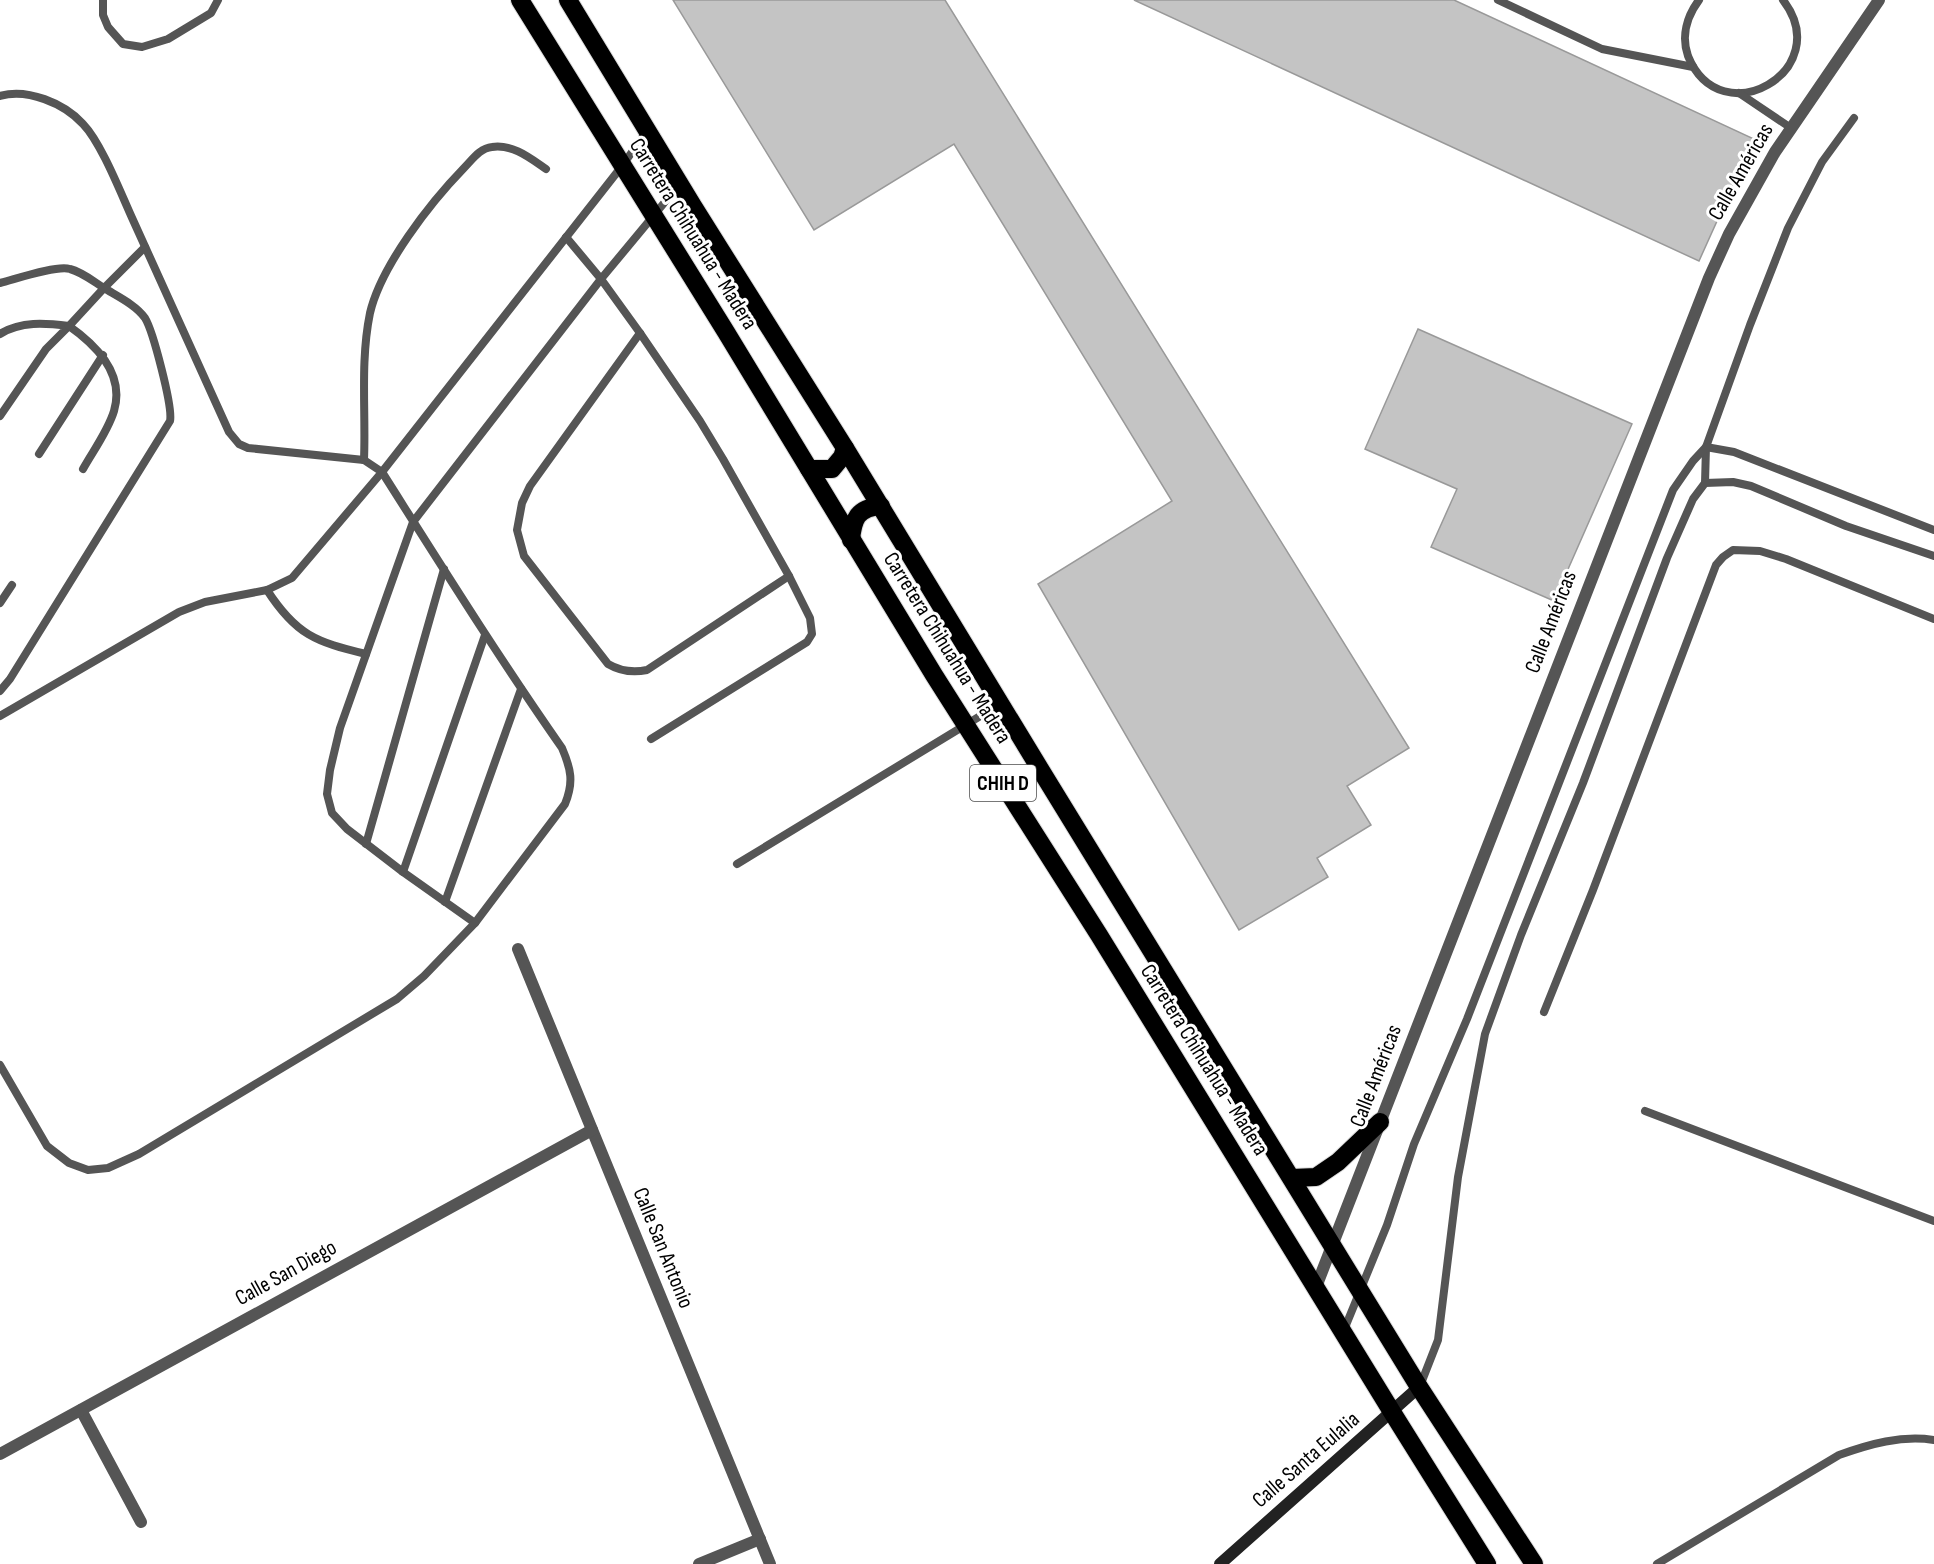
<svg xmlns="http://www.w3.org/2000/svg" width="1934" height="1564" font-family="'Sofia Sans Condensed',sans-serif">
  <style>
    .building { fill: #c4c4c4; stroke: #999; stroke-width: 1.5 }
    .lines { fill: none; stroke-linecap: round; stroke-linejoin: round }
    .highway-casing { stroke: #dbdbdb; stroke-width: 20 }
    .lane { stroke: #555; stroke-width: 8 }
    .street { stroke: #555; stroke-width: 12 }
    .secondary { stroke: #222; stroke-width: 12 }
    .highway { stroke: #000; stroke-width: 18 }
    .labels { text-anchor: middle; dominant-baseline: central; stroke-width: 6; stroke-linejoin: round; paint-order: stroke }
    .shield { fill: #fff; stroke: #4c4c4c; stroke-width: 1.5 }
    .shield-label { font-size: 21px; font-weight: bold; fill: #000 }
    .street-label { font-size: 22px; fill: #000; stroke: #fff }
  </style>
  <rect width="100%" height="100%" fill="#fff"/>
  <g class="building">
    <path d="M673 0H945L1409 748 1347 786 1371 825 1317 858 1328 877 1239 930 1038 584 1172 501 954 144 814 230Z"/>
    <path d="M1134 0H1454L1754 139 1699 261Z"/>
    <path d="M1418 329 1632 424 1554 601 1431 547 1457 489 1365 449Z"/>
  </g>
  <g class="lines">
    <defs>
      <g id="highway">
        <path d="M520 0 726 332 934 675 1099 935 1392 1412 1487 1564"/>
        <path d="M568 0 693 206 845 448 1037 764 1419 1387 1534 1564"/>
        <path d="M809 469H832L842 457 845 448"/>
        <path d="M851 540C853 519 857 508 881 506"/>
        <path d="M1292 1178 1316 1177 1338 1162 1380 1122"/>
      </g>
    </defs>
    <use href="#highway" class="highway-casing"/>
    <g class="lane">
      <path d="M103 0V15L108 27 123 44 142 47 168 39 211 13 218 0"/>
      <path d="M1498 0 1602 49 1693 67"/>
      <path d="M1699 0C1687 16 1681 36 1688 56 1721 137 1837 70 1783 0"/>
      <path d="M1739 93 1791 128"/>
      <path d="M0 96C27 88 64 103 83 124 102 144 121 194 133 220 165 291 197 361 229 432L239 444 248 448 364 460 382 472 292 578 267 590 205 602 179 612 0 716"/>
      <path d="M647 131 622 166 382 472C441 565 499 658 562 748 571 769 574 782 565 804L475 923 403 872 347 829 332 813 327 794 330 770 340 728 413 522 601 279 679 185"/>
      <path d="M566 237 601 279 640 333 700 421 723 459 789 576 810 618 812 634 807 642 651 739"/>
      <path d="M0 283C16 279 56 265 70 269 82 272 93 281 104 288L145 247"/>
      <path d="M640 333 530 486 522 503 517 530 524 556 608 664C620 671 633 673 647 670L789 576"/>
      <path d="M0 334C21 321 45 323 69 326L46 349 0 416"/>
      <path d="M39 454 103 355"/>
      <path d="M364 460C366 411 360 362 370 313 381 266 430 203 464 168 472 160 480 148 492 147 513 144 530 158 546 169"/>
      <path d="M1705 483 1706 447 1750 325 1788 228 1822 162 1854 118"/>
      <path d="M267 590C296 635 316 642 366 654"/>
      <path d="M0 603 12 585"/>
      <path d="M0 691 10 679 170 421C173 407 153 331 145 318 136 305 117 296 104 288L69 326C96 345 125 374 114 411 108 431 93 451 83 469"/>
      <path d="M366 844 444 569"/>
      <path d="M737 864 1000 704"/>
      <path d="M403 872 485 635"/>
      <path d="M445 902 521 689"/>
      <path d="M1544 1012 1593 890 1716 565 1723 557 1733 550 1760 551 1786 559 1934 619"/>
      <path d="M0 1065 47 1146 69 1163 88 1170 108 1168 139 1154 397 999 424 976 475 923"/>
      <path d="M1645 1111 1934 1221"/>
      <path d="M1344 1330 1387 1225 1414 1144 1467 1019 1673 490 1693 461 1706 447 1734 452 1934 530"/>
      <path d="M1420 1386 1438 1340 1458 1177 1485 1034 1521 935 1583 783 1667 558 1693 499 1705 483 1733 482 1751 486 1846 526 1934 556"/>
      <path d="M1657 1564 1839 1455C1870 1444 1901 1435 1934 1440"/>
    </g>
    <g class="street">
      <path d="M518 949 770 1564"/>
      <path d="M1316 1287 1709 278 1729 234 1775 152 1879 0"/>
      <path d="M81 1410 141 1522"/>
      <path d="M0 1454 592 1130"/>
      <path d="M699 1564 760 1539"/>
    </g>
    <path class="secondary" d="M1220 1564 1419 1387"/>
    <use href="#highway" class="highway"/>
  </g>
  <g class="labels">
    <rect class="shield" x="970" y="765" width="66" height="36" rx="4.5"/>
    <g class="shield-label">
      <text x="1003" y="783">CHIH D</text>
    </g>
    <g class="street-label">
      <text transform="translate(1741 172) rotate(-60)">Calle Américas</text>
      <text transform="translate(693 234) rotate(58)">Carretera Chihuahua - Madera</text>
      <text transform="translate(1551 622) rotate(-69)">Calle Américas</text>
      <text transform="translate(947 648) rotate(58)">Carretera Chihuahua - Madera</text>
      <text transform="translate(1204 1060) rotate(58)">Carretera Chihuahua - Madera</text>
      <text transform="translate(1376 1076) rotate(-69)">Calle Américas</text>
      <text transform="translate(663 1248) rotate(68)">Calle San Antonio</text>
      <text transform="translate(286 1273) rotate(-29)">Calle San Diego</text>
      <text transform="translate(1306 1460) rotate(-41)">Calle Santa Eulalia</text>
    </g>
  </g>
</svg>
